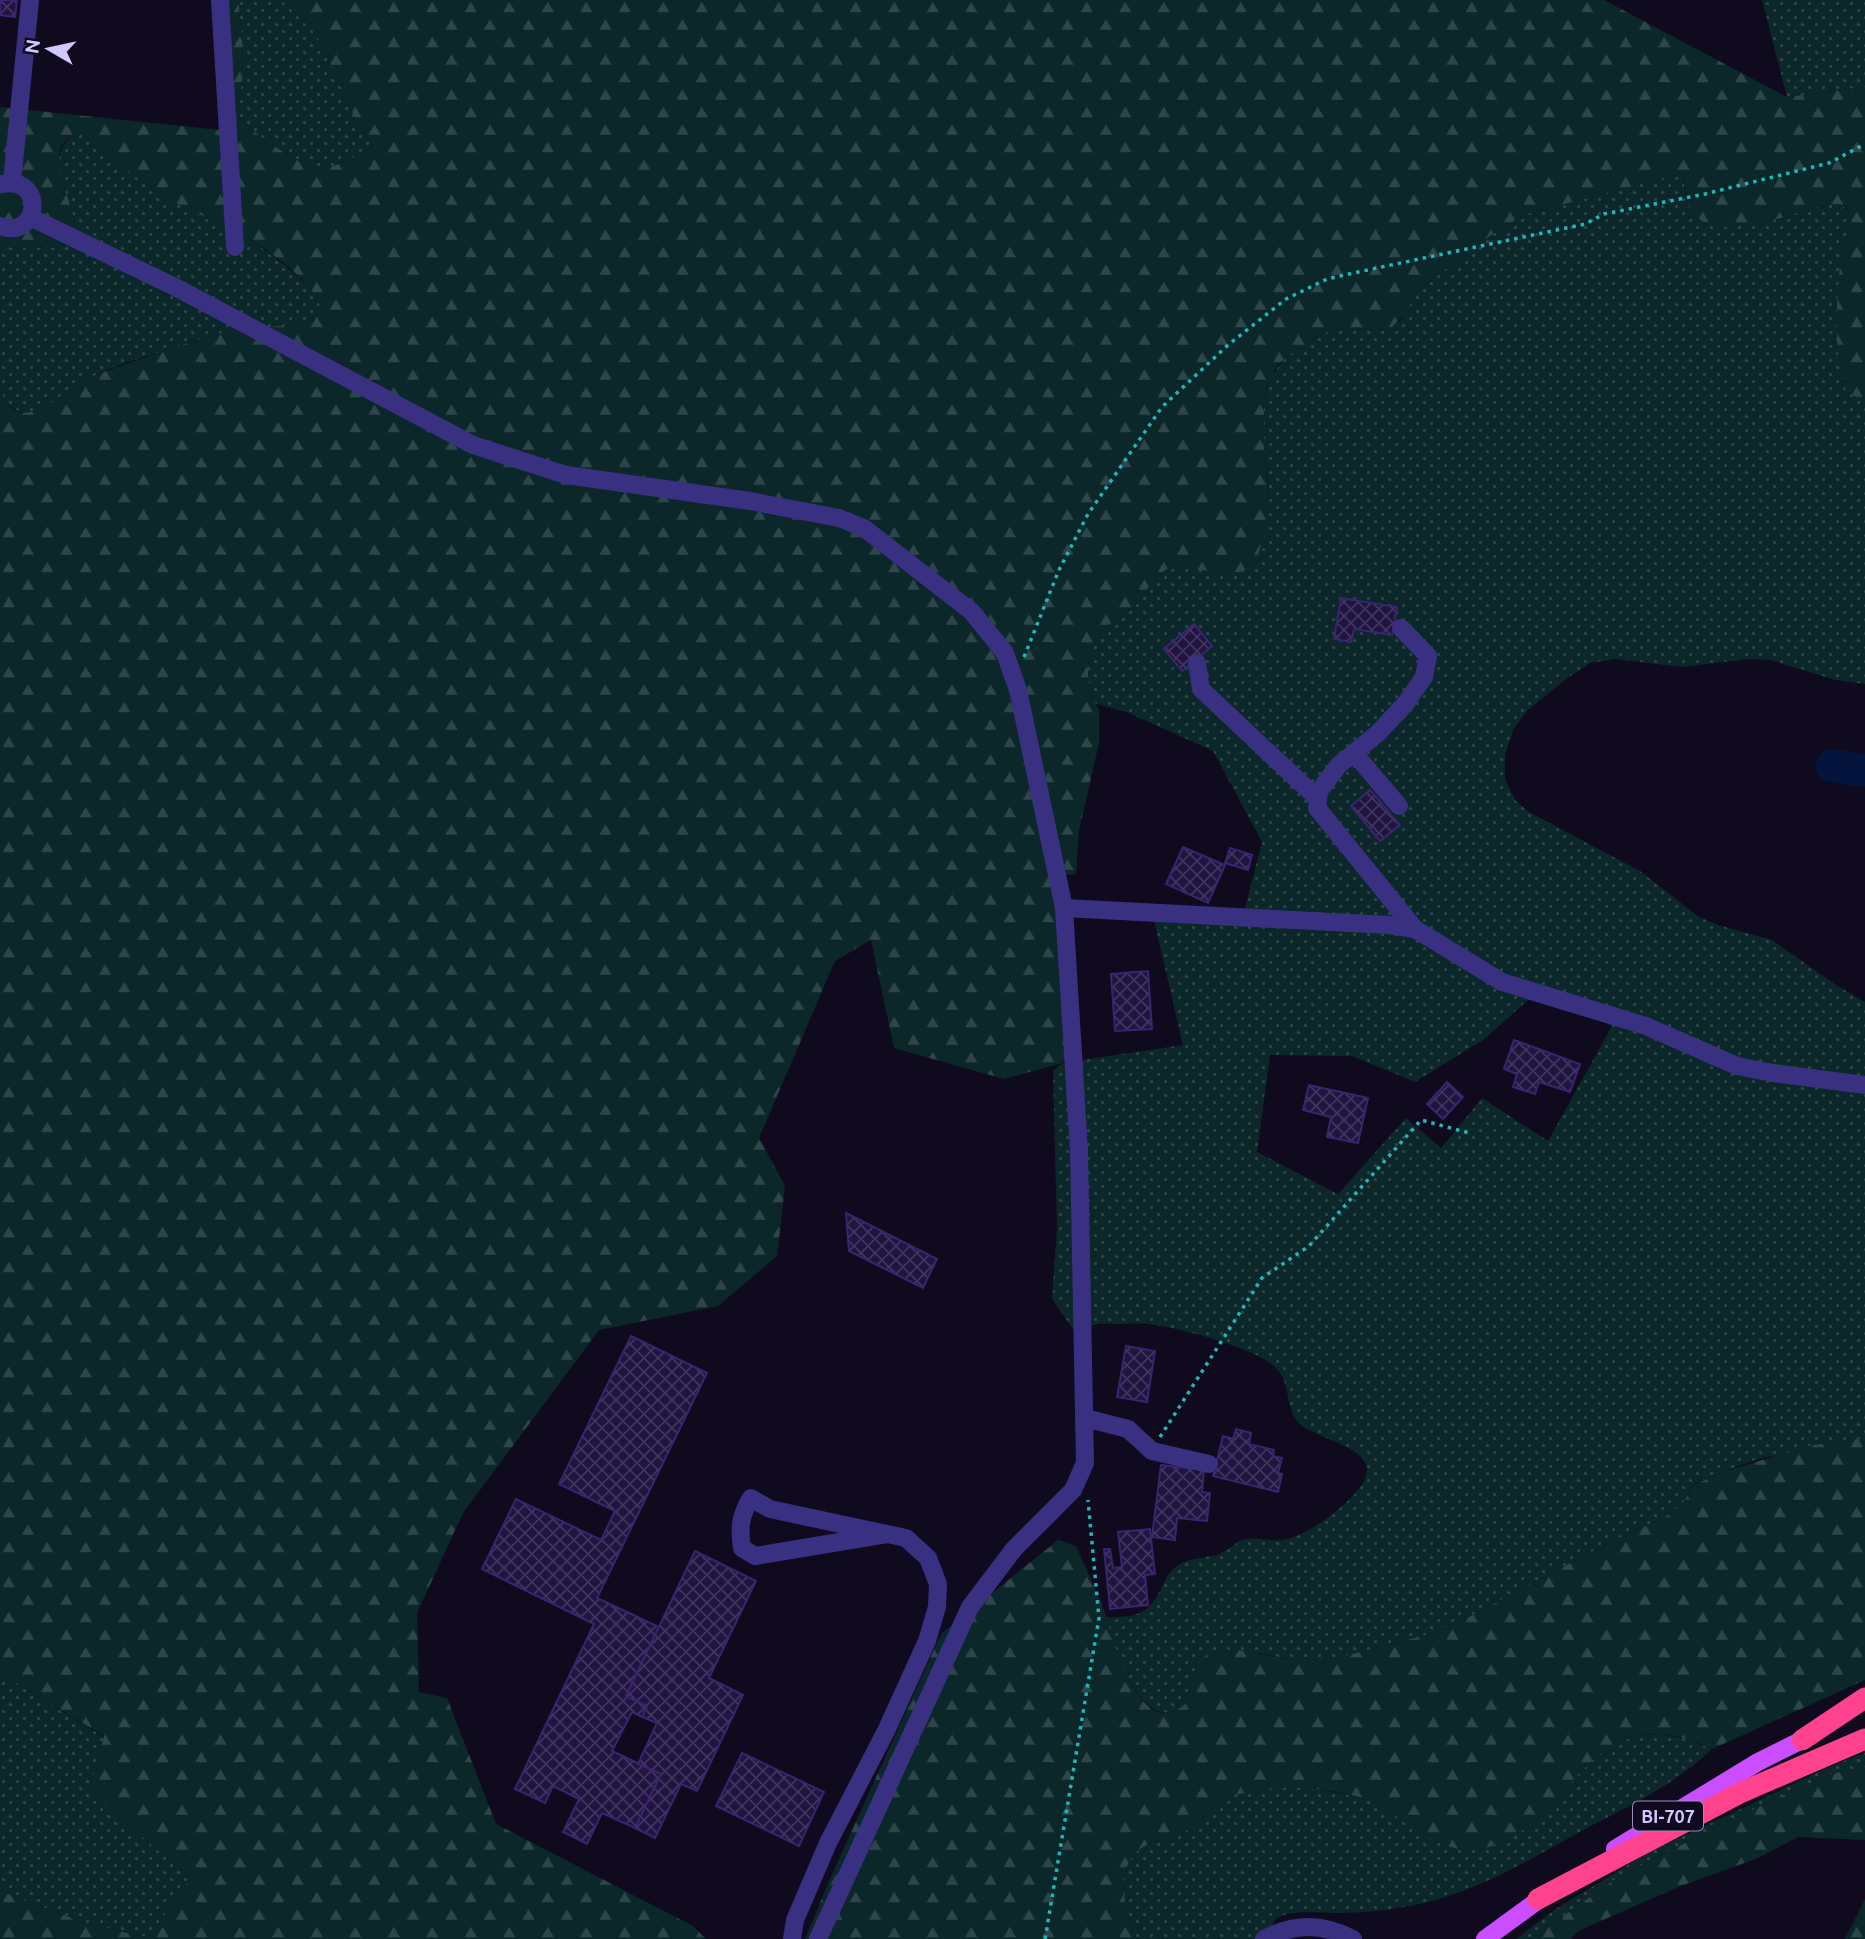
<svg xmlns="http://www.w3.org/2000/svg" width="1865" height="1939" font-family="Ubuntu,sans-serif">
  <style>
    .grass { fill: url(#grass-dots); fill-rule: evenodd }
    .forest { fill: url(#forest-firs) }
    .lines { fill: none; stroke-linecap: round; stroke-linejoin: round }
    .river { stroke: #04143d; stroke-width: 33 }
    .building { fill: url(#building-cross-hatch); stroke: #39246f; stroke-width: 2 }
    .path { stroke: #21b6b9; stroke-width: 3.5; stroke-dasharray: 3.5 5; stroke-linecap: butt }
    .minor { stroke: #3a3082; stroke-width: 18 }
    .major { stroke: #ca4eff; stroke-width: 18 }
    .highway { stroke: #ff428e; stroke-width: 21 }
    .labels { text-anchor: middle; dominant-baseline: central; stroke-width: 5; stroke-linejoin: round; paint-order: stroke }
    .shield { fill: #0f0a1e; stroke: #988ebc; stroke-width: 2 }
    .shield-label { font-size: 18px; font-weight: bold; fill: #d2c7ff }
  </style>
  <defs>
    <pattern id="grass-dots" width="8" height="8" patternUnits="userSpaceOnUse" patternTransform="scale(1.75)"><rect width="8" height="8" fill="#0c2729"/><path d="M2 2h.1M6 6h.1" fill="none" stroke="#2e4549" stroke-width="1.8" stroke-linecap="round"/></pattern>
    <pattern id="forest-firs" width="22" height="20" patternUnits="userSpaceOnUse" patternTransform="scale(1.75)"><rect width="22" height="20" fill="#0c2729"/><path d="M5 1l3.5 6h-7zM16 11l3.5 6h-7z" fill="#2e4549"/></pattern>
    <pattern id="building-cross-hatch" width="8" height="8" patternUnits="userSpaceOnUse" patternTransform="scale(1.75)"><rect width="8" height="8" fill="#211441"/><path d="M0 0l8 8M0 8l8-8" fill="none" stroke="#40355e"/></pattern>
  </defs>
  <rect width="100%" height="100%" fill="#0f0a1e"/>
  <g class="grass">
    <path d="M238 0H282L314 32 323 46 353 114 372 145C358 156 337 169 318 167 294 164 253 131 235 115 247 76 243 40 238 0Z"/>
    <path d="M1762 0H1865V87L1787 97Z"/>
    <path d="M75 134H81C109 155 136 179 166 197 189 211 214 219 238 232 255 242 319 287 320 305 320 313 315 317 308 320 288 328 266 327 245 329 221 332 196 340 173 348 148 356 122 363 98 374 69 388 18 444 0 387V248H43L64 245 75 221C66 196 44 152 75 134Z"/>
    <path d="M1682 173 1686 196 1753 224 1829 204H1840L1850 211 1851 220 1843 249 1838 338 1842 381 1862 398H1865V684L1836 680 1770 660 1748 659 1682 667 1615 659 1590 663 1566 679 1527 711 1513 730 1505 755V779L1515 800 1529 812 1640 871 1699 917 1718 925 1772 940 1836 985 1865 1002V1438L1758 1459 1722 1472 1692 1485 1684 1502 1667 1516 1600 1547 1471 1616 1429 1634 1322 1662 1298 1661 1259 1653 1197 1665 1185 1704C1143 1741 1113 1646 1106 1617 1140 1618 1150 1613 1164 1583 1167 1577 1170 1570 1177 1566 1188 1558 1204 1558 1217 1555 1226 1552 1232 1545 1240 1541 1253 1535 1268 1542 1282 1540 1306 1538 1351 1503 1363 1483 1384 1447 1317 1441 1299 1423 1285 1408 1291 1384 1277 1369 1258 1348 1177 1327 1148 1324 1138 1323 1127 1324 1116 1324 1108 1324 1097 1322 1090 1327 1087 1330 1083 1336 1080 1339L1052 1299 1057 1228 1053 1071 1062 1063 1183 1045 1154 920 1244 912 1262 842 1213 751 1129 713 1094 703 1088 679V664L1094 644 1104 629 1135 605 1157 576 1167 569 1178 568 1222 572 1257 558 1266 531 1269 492 1264 449V401L1270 377 1286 357 1316 337 1330 331 1351 329 1381 330 1400 321 1417 292 1476 245 1523 215ZM1536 993 1612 1026 1548 1141 1482 1098 1441 1148 1406 1118 1338 1194 1257 1152 1270 1055 1352 1056 1415 1082 1483 1040Z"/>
    <path d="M0 1673 104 1737 89 1792 191 1878 149 1938 82 1922 0 1891Z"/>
    <path d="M1661 1734 1686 1739 1712 1749C1676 1784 1631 1805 1587 1828 1527 1861 1471 1896 1403 1907 1384 1911 1364 1912 1344 1913 1328 1914 1288 1908 1276 1919 1271 1924 1272 1932 1273 1939H1137C1125 1916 1113 1868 1139 1849 1153 1840 1170 1839 1184 1832 1199 1824 1208 1810 1222 1801 1258 1780 1313 1787 1353 1796 1421 1810 1433 1876 1514 1835L1609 1745 1639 1735Z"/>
    <path d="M1865 1753V1767L1830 1774 1720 1825 1617 1878 1531 1939H1516L1554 1910 1649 1852 1836 1764Z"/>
  </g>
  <g class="forest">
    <path d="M219 0H238C243 40 247 76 235 115 253 131 294 164 318 167 337 169 358 156 372 145L353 114 323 46 314 32 282 0H1604L1787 97 1865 87V398L1856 397 1846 389C1832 360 1837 284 1842 251 1845 237 1854 222 1848 208L1840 204H1829C1797 211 1719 245 1694 214 1686 203 1685 186 1682 173L1523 215 1476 245 1417 292 1406 313 1392 327 1381 330 1351 329 1330 331 1316 337 1286 357 1276 367 1267 386 1264 401V449L1270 508 1266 531 1257 558 1251 567 1239 572H1222L1178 568 1167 569 1157 576 1135 605 1104 629 1094 644 1088 664V679L1094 703 1099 709V743L1079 831 1076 874 1057 876 1066 1057 1062 1063 1004 1079 894 1048 871 940 835 961 759 1138 785 1186 777 1256 718 1306 599 1330 463 1513 417 1613 419 1692 447 1698 496 1824 693 1926 706 1939H0V1891L82 1922 148 1938 191 1878 89 1792 104 1736 0 1673V387C17 441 58 395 84 381 103 371 124 365 144 358 176 347 208 335 241 329 260 326 281 328 300 323 309 320 316 317 320 308 319 284 256 241 235 231 212 219 189 211 167 198 137 180 109 156 81 134 39 138 70 198 74 219 76 227 74 234 71 241L54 248H0V107L220 130Z"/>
    <path d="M1865 1438V1680L1712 1749C1583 1689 1581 1824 1484 1848 1435 1860 1400 1807 1355 1796 1318 1787 1259 1782 1224 1800 1210 1807 1201 1822 1188 1830 1174 1838 1157 1839 1143 1847 1113 1864 1124 1914 1137 1939H805L829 1881 941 1634 1058 1540 1076 1546C1086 1569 1098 1592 1106 1616 1115 1643 1140 1743 1185 1704L1197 1665 1208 1653 1232 1649 1298 1661 1322 1662 1429 1634 1471 1616 1600 1547 1667 1516 1684 1502 1692 1486 1722 1472 1813 1445Z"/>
    <path d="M1865 1767V1840L1798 1837 1758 1858 1676 1888 1578 1931 1571 1939H1531L1617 1878 1720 1825 1830 1774Z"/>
    <path d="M1865 1899V1939H1845Z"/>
  </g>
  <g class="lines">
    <path class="river" d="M1832 766 1865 770"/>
  </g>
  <g class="building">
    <path d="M0 0H17L15 17 0 15Z"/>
    <path d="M1341 598 1397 607 1392 635 1354 629 1351 642 1334 639Z"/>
    <path d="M1194 624 1212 646 1182 671 1164 649Z"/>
    <path d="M1370 790 1400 825 1380 841 1351 806Z"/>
    <path d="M1183 847 1225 865 1208 903 1166 884Z"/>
    <path d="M1230 848 1252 855 1248 870 1225 863Z"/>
    <path d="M1148 971 1152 1029 1115 1031 1111 974Z"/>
    <path d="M1514 1040 1580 1064 1570 1092 1539 1082 1535 1094 1513 1087 1517 1074 1504 1069Z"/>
    <path d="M1447 1082 1463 1097 1443 1119 1427 1104Z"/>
    <path d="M1309 1085 1368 1098 1358 1143 1327 1137 1331 1117 1303 1110Z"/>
    <path d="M846 1213 937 1259 923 1288 849 1251Z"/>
    <path d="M631 1336 707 1373 597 1598 659 1627 626 1696 647 1706 642 1717 632 1712 612 1751 661 1774 635 1828 602 1813 587 1844 563 1832 579 1799 553 1786 545 1803 515 1789 594 1624 482 1569 516 1499 601 1540 615 1511 559 1484Z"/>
    <path d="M1126 1346 1155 1351 1147 1402 1117 1397Z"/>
    <path d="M1236 1429 1251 1433 1249 1444 1274 1450 1273 1456 1282 1458 1278 1473 1282 1474 1278 1492 1213 1476 1223 1436 1233 1439Z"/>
    <path d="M1161 1465 1204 1470 1202 1492 1210 1493 1207 1521 1177 1518 1175 1540 1152 1537Z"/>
    <path d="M1150 1529 1155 1574 1145 1575 1148 1605 1110 1609 1104 1549H1110L1113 1568 1122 1567 1118 1532Z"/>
    <path d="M695 1551 756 1581 709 1678 743 1695 697 1791 681 1784 655 1838 635 1828 661 1774 638 1764 657 1723 642 1717 647 1706 626 1696Z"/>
    <path d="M742 1753 824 1792 799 1846 716 1806Z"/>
  </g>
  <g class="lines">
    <g class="path">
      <path d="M1024 657 1059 570 1088 514 1162 407 1228 345 1286 299 1327 279 1358 272 1585 224 1604 214 1705 194 1829 163 1865 144"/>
      <path d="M1160 1437 1262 1278 1309 1246 1421 1120 1469 1133"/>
      <path d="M1045 1939 1099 1618 1088 1500"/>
    </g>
    <g class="minor">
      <path d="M220 0 235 247"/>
      <path d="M12 182 30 0"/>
      <path d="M30 217 177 288 473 445 566 475 750 501 839 518 864 528 972 612 1005 653 1018 690 1064 908 1079 1151 1085 1463 1073 1490 1014 1549 970 1607 818 1939"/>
      <path d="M0 226C40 241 46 175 2 184"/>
      <path d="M1401 628 1428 656 1424 677 1406 703 1378 733 1339 765 1319 791 1317 808 1415 929"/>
      <path d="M1197 663 1201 689 1318 799"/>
      <path d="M1354 753 1399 806"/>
      <path d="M1064 908 1389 925 1415 929 1502 982 1646 1026 1737 1066 1773 1073 1865 1085"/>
      <path d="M1085 1418 1128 1429 1152 1451 1209 1464"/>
      <path d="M792 1939 795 1920 828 1843 886 1731 927 1641 937 1607 938 1584 928 1558 906 1538 887 1534 770 1509 751 1498C740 1516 739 1528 742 1548L755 1556 887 1534"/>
      <path d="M1264 1939C1295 1923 1322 1923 1353 1939"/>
    </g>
    <g class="major">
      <path d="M1615 1849 1758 1762 1812 1735"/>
      <path d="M1485 1939 1548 1893"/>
    </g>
    <g class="highway">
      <path d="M1802 1740 1865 1698"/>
      <path d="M1538 1899 1742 1792 1865 1739"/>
    </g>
  </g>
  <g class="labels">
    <rect class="shield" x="1633" y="1801.5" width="70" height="29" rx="5"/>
    <g class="shield-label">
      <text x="1668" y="1816">BI-707</text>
    </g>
  </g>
  <g transform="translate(49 49) rotate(279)" stroke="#0f0a1e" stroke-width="5" paint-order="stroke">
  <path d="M0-5L12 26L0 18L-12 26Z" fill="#d2c7ff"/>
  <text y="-10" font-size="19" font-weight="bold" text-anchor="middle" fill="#d2c7ff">N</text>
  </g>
</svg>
